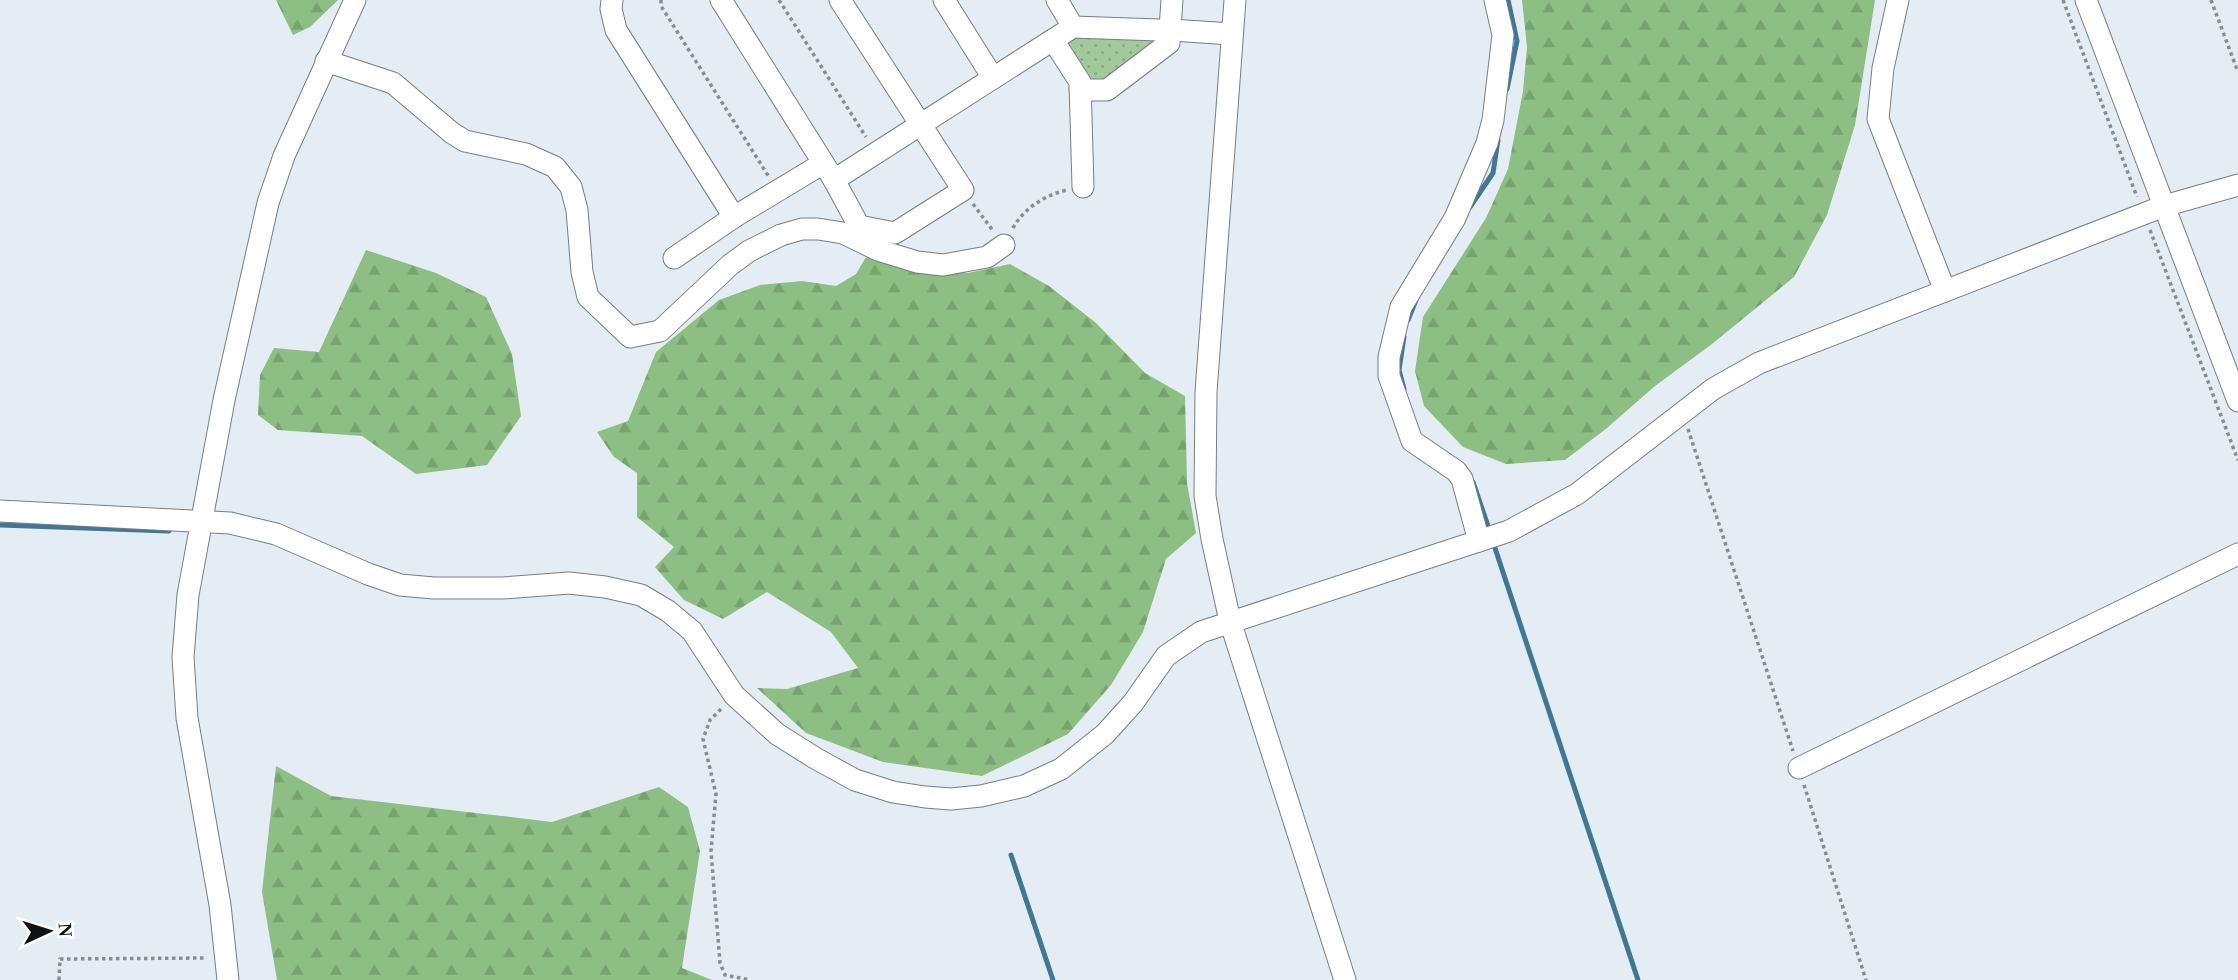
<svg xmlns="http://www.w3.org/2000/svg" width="2238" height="980" font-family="'Times New Roman',serif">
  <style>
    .grass { fill: url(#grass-dots) }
    .forest { fill: url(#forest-firs) }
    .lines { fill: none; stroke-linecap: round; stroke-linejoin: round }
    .stream { stroke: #417695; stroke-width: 5 }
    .minor-casing { stroke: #767e84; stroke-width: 23 }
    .path { stroke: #878d93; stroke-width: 3.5; stroke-dasharray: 3.5 3.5; stroke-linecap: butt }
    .minor { stroke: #fff; stroke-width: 21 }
  </style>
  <defs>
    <pattern id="grass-dots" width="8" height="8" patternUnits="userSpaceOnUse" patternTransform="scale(1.75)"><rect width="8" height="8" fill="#a2c99b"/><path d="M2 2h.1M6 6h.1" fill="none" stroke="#8aac85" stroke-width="1.8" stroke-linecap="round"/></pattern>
    <pattern id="forest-firs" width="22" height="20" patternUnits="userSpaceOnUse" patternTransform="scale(1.75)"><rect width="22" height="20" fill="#8dbe83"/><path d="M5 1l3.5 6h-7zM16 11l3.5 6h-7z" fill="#78a270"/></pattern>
  </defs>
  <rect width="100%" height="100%" fill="#e4edf4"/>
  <path class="grass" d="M1076 35 1162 37 1106 84 1094 83 1067 41Z"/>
  <g class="forest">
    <path d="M276 0H338L310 27 293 35Z"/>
    <path d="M1522 0H1875L1855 125 1827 215 1794 277 1712 344 1655 386 1607 428 1565 460 1506 464 1463 447 1424 406 1415 371 1423 317 1486 218 1508 169 1523 91 1527 47Z"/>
    <path d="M366 250 436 273 486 297 512 354 521 416 487 465 416 474 362 436 278 430 258 415 260 375 274 348 319 352Z"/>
    <path d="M866 257 916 270 968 273 1010 264 1049 286 1096 323 1145 373 1185 396 1187 483 1196 533 1166 559 1143 632 1111 685 1068 734 982 776 883 762 806 733 757 688 787 689 858 668 831 632 767 592 723 619 684 600 655 567 674 547 637 517V473L614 457 597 432 628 421 656 352 719 300 760 285 802 281 836 286 856 274Z"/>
    <path d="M276 766 331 796 552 822 659 787 688 807 700 851 682 968 712 980H277L262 892Z"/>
  </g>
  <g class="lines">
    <g class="stream">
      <path d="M1507 89 1517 41 1508 0"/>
      <path d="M1470 207 1493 173 1498 140"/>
      <path d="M1408 320 1416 300"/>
      <path d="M1404 337 1399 370 1404 389"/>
      <path d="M1473 482 1490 532"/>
      <path d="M0 525 169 531"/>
      <path d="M1493 542 1638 980"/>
      <path d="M1011 855 1053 980"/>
    </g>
    <defs>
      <g id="minor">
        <path d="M612 0 611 9 616 30 734 217"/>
        <path d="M721 0 834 180 859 226 895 233 963 190 840 0"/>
        <path d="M944 0 993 78"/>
        <path d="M1235 0 1206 392 1205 496 1212 539 1230 621 1345 980"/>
        <path d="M1898 0 1883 68 1878 119 1945 291"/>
        <path d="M2086 0 2238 401"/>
        <path d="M1073 27 1159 30"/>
        <path d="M1171 30 1232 34"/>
        <path d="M1053 40 1080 82 1083 187"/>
        <path d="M326 61 393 83 452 133 465 141 526 154 555 167 571 187 577 210 582 272 588 297 630 337 660 331 730 265 749 251 781 235 802 229H818L843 233 878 250 917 262 943 265 987 257 1004 245"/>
        <path d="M1080 90H1107L1169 43 1172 0"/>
        <path d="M834 180 1073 27 1057 0"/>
        <path d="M674 258 734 217 822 164"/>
        <path d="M0 511 230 523 276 534 368 574 400 585 434 588H503L569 583 605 587 641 595 668 611 692 631 734 695 777 734 815 758 855 780 893 792 925 797 951 799 981 796 1024 786 1061 769 1105 734 1133 703 1166 656 1201 632 1509 531 1577 494 1713 389 1759 363 2164 206 2238 185"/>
        <path d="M1479 541 1462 479 1456 471 1412 441 1389 376V357L1401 307 1455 218 1487 143 1493 120 1503 35 1495 0"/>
        <path d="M1799 768 2238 554"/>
        <path d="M228 980 220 905 187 718 183 657 188 595 224 400 268 203 284 156 355 0"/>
      </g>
    </defs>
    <use href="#minor" class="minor-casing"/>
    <g class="path">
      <path d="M661 0V6L769 177"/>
      <path d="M779 0 866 137"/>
      <path d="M2063 0 2137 197"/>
      <path d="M2211 0 2238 72"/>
      <path d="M973 204 994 232"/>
      <path d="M1013 228C1024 208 1045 195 1067 190"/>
      <path d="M2150 230 2238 460"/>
      <path d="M1688 429 1793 751"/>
      <path d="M721 709 710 720 703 739 716 794 711 851 720 963 725 975 750 980"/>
      <path d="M1804 785 1866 980"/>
      <path d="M59 980 60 959 207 958"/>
    </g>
    <use href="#minor" class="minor"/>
  </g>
  <g transform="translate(49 931) rotate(86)" stroke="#ffffff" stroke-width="5" paint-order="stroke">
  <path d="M0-5L12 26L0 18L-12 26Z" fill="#0f1114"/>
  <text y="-10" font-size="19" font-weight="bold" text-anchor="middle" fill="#0f1114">N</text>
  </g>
</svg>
